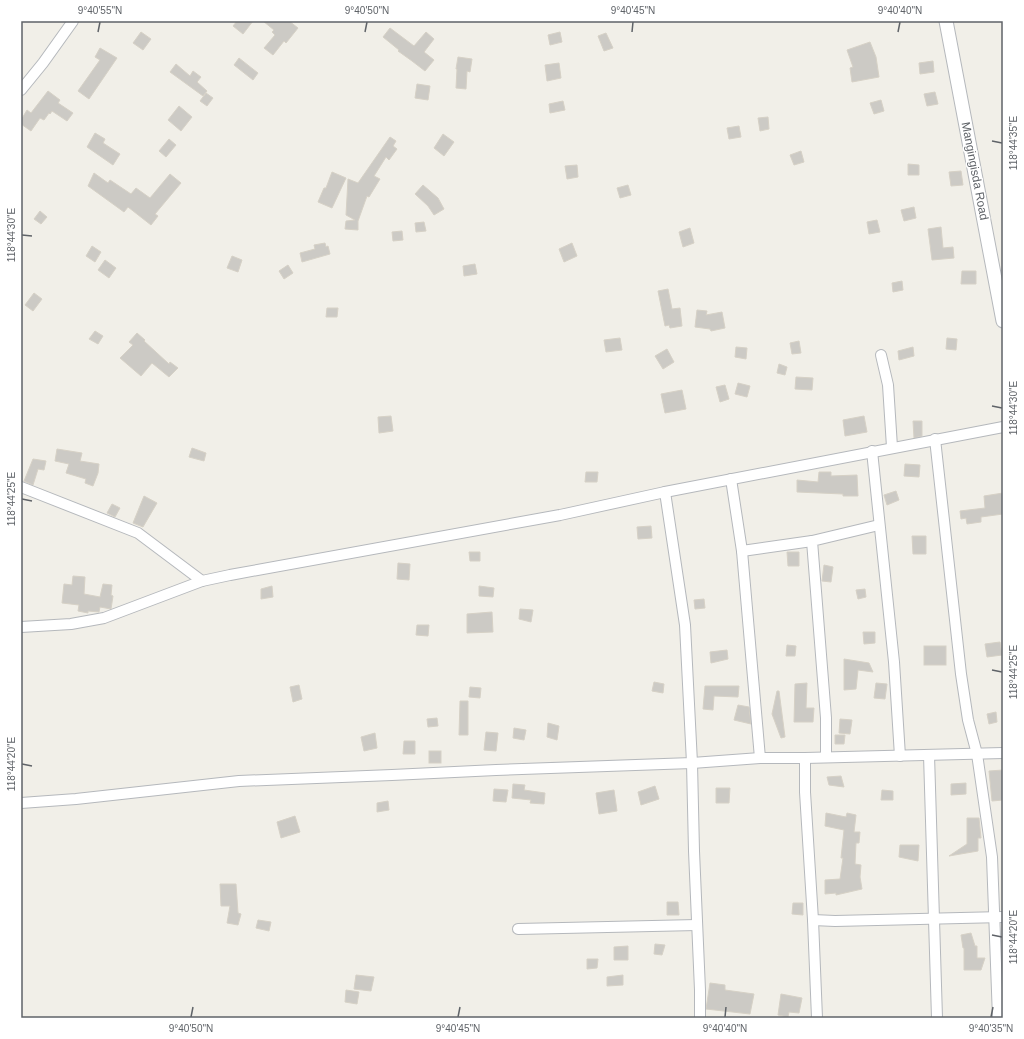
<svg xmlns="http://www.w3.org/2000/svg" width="1024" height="1039" font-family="Helvetica,sans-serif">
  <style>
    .building { fill: #cccac5; stroke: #d6d1c6 }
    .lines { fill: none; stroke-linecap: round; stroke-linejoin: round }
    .minor-casing { stroke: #b5b8bc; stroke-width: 12 }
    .tertiary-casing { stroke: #b5b8bc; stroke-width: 15 }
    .minor { stroke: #fff; stroke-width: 10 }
    .tertiary { stroke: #fff; stroke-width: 13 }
    .ticks { fill: none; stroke: #5f6368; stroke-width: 1.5 }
    .labels { text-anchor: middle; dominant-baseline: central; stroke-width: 3; stroke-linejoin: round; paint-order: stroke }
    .street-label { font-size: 12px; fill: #5f6368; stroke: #fff }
    .neatline { fill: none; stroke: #5f6368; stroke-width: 1.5 }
    .ticks-label { font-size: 10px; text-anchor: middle; fill: #5f6368 }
  </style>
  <rect width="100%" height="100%" fill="#f1efe8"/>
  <g class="building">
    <path d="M237 21H253L243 34 233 26Z"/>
    <path d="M263 21H289L298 28 286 43 284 41 273 55 264 48 275 35 272 32 274 30Z"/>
    <path d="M390 28 414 46 426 32 434 39 424 52 434 60 425 71 412 61 398 51 399 50 383 37Z"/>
    <path d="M141 32 151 39 143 50 133 43Z"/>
    <path d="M560 32 562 42 550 45 548 35Z"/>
    <path d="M606 33 613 48 604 51 598 36Z"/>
    <path d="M870 42 876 57 879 77 852 82 850 68 853 67 847 50Z"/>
    <path d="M100 48 117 58 89 99 78 91 100 60 95 57Z"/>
    <path d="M458 57 472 59 470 72 467 71 466 89 456 88 457 69H456Z"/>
    <path d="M239 58 258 73 253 80 234 65Z"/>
    <path d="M933 61 934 72 920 74 919 63Z"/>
    <path d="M559 63 561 78 547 81 545 65Z"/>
    <path d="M176 64 190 76 193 71 201 77 197 82 207 91 203 96 170 72Z"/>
    <path d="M417 84 430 86 428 100 415 98Z"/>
    <path d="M48 91 60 100 58 103 73 113 67 121 52 111 50 114 49 113 44 120 40 118 31 131 21 124V120L27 110 31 113Z"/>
    <path d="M935 92 938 104 927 106 924 94Z"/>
    <path d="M206 93 213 98 207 106 200 101Z"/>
    <path d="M881 100 884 111 874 114 870 103Z"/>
    <path d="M563 101 565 110 550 113 549 104Z"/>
    <path d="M179 106 192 117 181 131 168 120Z"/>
    <path d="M768 117 769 129 760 131 758 118Z"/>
    <path d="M739 126 741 137 729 139 727 128Z"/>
    <path d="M95 133 105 139 103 143 120 154 113 165 87 147Z"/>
    <path d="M443 134 454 142 444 156 434 148Z"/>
    <path d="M390 137 396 141 393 146 397 149 389 160 386 157 374 176 380 179 369 197 367 196 358 221V230L345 229 346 221 355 220 346 215 348 179 358 183Z"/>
    <path d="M169 139 176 145 166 157 159 151Z"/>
    <path d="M801 151 804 162 794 165 790 155Z"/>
    <path d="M908 164 919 165V175H908Z"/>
    <path d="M577 165 578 177 567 179 565 166Z"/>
    <path d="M961 171 963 185 951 186 949 172Z"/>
    <path d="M332 172 346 178 332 208 318 202 324 188H326Z"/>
    <path d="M94 173 108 183 110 180 131 194 136 188 150 198 170 174 181 183 155 214 158 216 151 225 128 207 124 212 88 186Z"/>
    <path d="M423 185 438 198 444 209 434 215 428 206 415 194Z"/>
    <path d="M628 185 631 195 620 198 617 188Z"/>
    <path d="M914 207 916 218 904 221 901 210Z"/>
    <path d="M40 211 47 217 41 224 34 219Z"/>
    <path d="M877 220 880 232 869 234 867 222Z"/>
    <path d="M424 222 426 231 416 232 415 223Z"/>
    <path d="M941 227 943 248 953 247 954 258 932 260 928 229Z"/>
    <path d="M690 228 694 243 683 247 679 232Z"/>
    <path d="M402 231 403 240 393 241 392 232Z"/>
    <path d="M325 243 326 247 328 246 330 254 302 262 300 253 315 249 314 245Z"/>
    <path d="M572 243 577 256 564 262 559 249Z"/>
    <path d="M92 246 101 252 95 262 86 256Z"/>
    <path d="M232 256 242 260 238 272 227 268Z"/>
    <path d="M105 260 116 268 109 278 98 270Z"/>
    <path d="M475 264 477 274 464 276 463 266Z"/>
    <path d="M288 265 293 273 284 279 279 271Z"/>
    <path d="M962 271H976V284H961Z"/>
    <path d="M902 281 903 290 893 292 892 283Z"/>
    <path d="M668 289 672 309 680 308 682 326 670 328 669 325 665 326 658 291Z"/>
    <path d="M34 293 42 299 33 311 25 305Z"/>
    <path d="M327 308H338L337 317H326Z"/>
    <path d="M697 310 707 311 706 315 722 312 725 328 711 331 710 329 695 327Z"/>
    <path d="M95 331 103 336 98 344 89 339Z"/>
    <path d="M137 333 145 340 144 341 169 364 170 362 178 368 169 377 152 363 141 376 120 358 133 345 129 342Z"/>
    <path d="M620 338 622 350 606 352 604 340Z"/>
    <path d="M947 338 957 339 956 350 946 349Z"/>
    <path d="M799 341 801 353 792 354 790 343Z"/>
    <path d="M736 347 747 348 746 359 735 357Z"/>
    <path d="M913 347 914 356 899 360 898 351Z"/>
    <path d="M667 349 674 362 663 369 655 356Z"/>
    <path d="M779 364 787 367 785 375 777 373Z"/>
    <path d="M796 377 813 378 812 390 795 389Z"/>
    <path d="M738 383 750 386 747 397 735 394Z"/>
    <path d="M725 385 729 399 720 402 716 387Z"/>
    <path d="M682 390 686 409 665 413 661 394Z"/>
    <path d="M391 416 393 431 379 433 378 417Z"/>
    <path d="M864 416 867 432 845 436 843 420Z"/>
    <path d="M913 421H922V436L914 438Z"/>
    <path d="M192 448 206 453 204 461 189 457Z"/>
    <path d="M57 449 82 453 80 461 99 464 98 473 93 486 85 483 86 479 66 473 69 464 55 461Z"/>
    <path d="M33 459 46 461 44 470 38 469 33 485 24 481Z"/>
    <path d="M905 464 920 465 919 477 904 476Z"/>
    <path d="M586 472H598L597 482H585Z"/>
    <path d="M819 472H831V476L857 475 858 496H843V494L797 492V480L818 482Z"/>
    <path d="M896 491 899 500 887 505 884 495Z"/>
    <path d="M1003 493V514L981 517V522L967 524 966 518 961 519 960 511 985 508 984 496Z"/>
    <path d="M144 496 157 503 143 527 133 523Z"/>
    <path d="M112 504 120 508 115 517 107 513Z"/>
    <path d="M651 526 652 538 638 539 637 527Z"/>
    <path d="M912 536H926V554H913Z"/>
    <path d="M469 552H480V561H470Z"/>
    <path d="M787 552H799V566H788Z"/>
    <path d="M398 563 410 564 409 580 397 579Z"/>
    <path d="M824 565 833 567 831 582 822 581Z"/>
    <path d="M73 576 85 577 84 594 100 597 103 584 112 585 111 595 113 596 111 609 100 607 99 612 88 611V613L78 611 79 605 62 603 64 584 72 585Z"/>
    <path d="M272 586 273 597 261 599V589Z"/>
    <path d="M479 586 494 588 493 597 479 596Z"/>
    <path d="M865 589 866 597 858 599 856 590Z"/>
    <path d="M704 599 705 608 695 609 694 600Z"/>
    <path d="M520 609 533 610 531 622 519 619Z"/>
    <path d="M492 612 493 632 467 633V614Z"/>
    <path d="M417 625H429L428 636 416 635Z"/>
    <path d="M863 632H875V643L864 644Z"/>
    <path d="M1000 642 1002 655 987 657 985 644Z"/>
    <path d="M787 645 796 646 795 656H786Z"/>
    <rect x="924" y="646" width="22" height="19"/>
    <path d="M727 650 728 659 711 663 710 652Z"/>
    <path d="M844 659 869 663 873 672 858 670 856 689 844 690Z"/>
    <path d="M654 682 664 684 663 693 652 691Z"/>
    <path d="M807 683 806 708H814L813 722H794L795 684Z"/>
    <path d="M876 683 887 684 885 699 874 698Z"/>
    <path d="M299 685 302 699 293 702 290 687Z"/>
    <path d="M705 686H739L738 697 714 696 713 710 703 709Z"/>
    <path d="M470 687 481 688 480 698 469 697Z"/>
    <path d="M777 691H779L785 737 781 738 772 714Z"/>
    <path d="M460 701H468V735H459Z"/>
    <path d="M738 705 749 707 751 724 734 720Z"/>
    <path d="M996 712 997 722 989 724 987 714Z"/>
    <path d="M437 718 438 726 428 727 427 719Z"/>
    <path d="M840 719 852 720 850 734 839 733Z"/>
    <path d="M548 723 559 726 557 740 547 737Z"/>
    <path d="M514 728 526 730 524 740 513 738Z"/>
    <path d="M486 732 498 733 496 751 484 750Z"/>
    <path d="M375 733 377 748 364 751 361 737Z"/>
    <path d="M835 735H845L844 744H835Z"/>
    <path d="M404 741H415V754H403Z"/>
    <rect x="429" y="751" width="12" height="12"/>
    <path d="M1003 770V800L992 801 989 771Z"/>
    <path d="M841 776 844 787 829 785 827 777Z"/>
    <path d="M966 783V794L951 795V784Z"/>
    <path d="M513 784 525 785 524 790 545 793 544 804 530 803 531 800 512 798Z"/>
    <path d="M655 786 659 799 641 805 638 792Z"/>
    <path d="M716 788H730L729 803H716Z"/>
    <path d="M494 789 508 790 506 802 493 801Z"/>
    <path d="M614 790 617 811 599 814 596 793Z"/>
    <path d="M882 790 893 791V800H881Z"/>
    <path d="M388 801 389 810 377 812V803Z"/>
    <path d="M826 813 846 817 847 813 856 815 854 832H860L859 843H856L855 864 861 865 860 877 862 889 836 895V893L825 894V880L840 879 843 858H841L844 830 825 826Z"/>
    <path d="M295 816 300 832 281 838 277 822Z"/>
    <path d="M967 818H979L981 838H978V851L949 856 967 844Z"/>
    <path d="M900 845H919L918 861 899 857Z"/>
    <path d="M220 884H236L238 913 241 914 238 925 227 923 230 906H221Z"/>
    <path d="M667 902H678L679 915H667Z"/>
    <path d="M793 903H803V915L792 914Z"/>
    <path d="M258 920 271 922 269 931 256 928Z"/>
    <path d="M971 933 975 946H977V958H985L981 970H964V948H963L961 935Z"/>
    <path d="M655 944 665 945 662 955 654 954Z"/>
    <path d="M628 946V960H614V947Z"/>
    <path d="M587 959H598L597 968 587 969Z"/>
    <path d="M356 975 374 977 371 991 354 989Z"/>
    <path d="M623 975V985L607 986V977Z"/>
    <path d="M710 983 725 985V990L754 994 750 1014 706 1009Z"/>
    <path d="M346 990 359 992 357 1004 345 1002Z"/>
    <path d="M781 994 802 998 799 1013 789 1012 788 1017 778 1015Z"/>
  </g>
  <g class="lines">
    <defs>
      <g id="minor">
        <path d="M21 90 43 63 73 21"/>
        <path d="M881 355 888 385 892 447"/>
        <path d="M935 439 961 674 968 720 977 754 992 857 998 1018"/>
        <path d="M872 451 894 662 900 756"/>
        <path d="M731 479 742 551 812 541"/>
        <path d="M21 487 138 533 202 581"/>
        <path d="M665 492 685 625 692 763 694 851 700 990V1018"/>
        <path d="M742 551 760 758"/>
        <path d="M21 627 71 624 104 618 202 581 230 575 560 515 665 492 1003 427"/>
        <path d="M929 755 937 1018"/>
        <path d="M826 757V718L812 541 879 525"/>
        <path d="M805 758V792L813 920 835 921 1003 917"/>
        <path d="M21 803 76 799 239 781 392 775 496 770 692 763 760 758H805L1003 753"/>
        <path d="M813 920 817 1018"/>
        <path d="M518 929 697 925"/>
      </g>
      <path id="tertiary" d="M946 21 1003 321"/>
    </defs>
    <use href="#minor" class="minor-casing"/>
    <use href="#tertiary" class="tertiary-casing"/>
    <use href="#minor" class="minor"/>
    <use href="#tertiary" class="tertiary"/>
  </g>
  <path class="ticks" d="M98 32 100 22M365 32 367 22M632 32 633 22M898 32 900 22M992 141 1002 143M22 235 32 236M992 406 1002 408M22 499 32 501M992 670 1002 672M22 764 32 766M992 935 1002 937M191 1017 193 1007M458 1017 460 1007M725 1017 726 1007M991 1017 993 1007"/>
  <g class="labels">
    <g class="street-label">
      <text transform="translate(975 171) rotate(79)">Mangingisda Road</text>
    </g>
  </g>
  <rect width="1024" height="1039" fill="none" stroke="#ffffff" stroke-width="44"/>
  <rect x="22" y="22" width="980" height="995" class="neatline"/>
  <g class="ticks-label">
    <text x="100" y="14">9°40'55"N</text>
    <text x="367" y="14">9°40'50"N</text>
    <text x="633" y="14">9°40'45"N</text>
    <text x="900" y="14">9°40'40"N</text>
    <text transform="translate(1013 143) rotate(-90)" y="4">118°44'35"E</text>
    <text transform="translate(11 235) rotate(-90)" y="4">118°44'30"E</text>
    <text transform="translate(1013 408) rotate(-90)" y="4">118°44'30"E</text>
    <text transform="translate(11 499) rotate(-90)" y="4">118°44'25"E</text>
    <text transform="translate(1013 672) rotate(-90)" y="4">118°44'25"E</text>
    <text transform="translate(11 764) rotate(-90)" y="4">118°44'20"E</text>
    <text transform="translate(1013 937) rotate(-90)" y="4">118°44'20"E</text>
    <text x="191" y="1032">9°40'50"N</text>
    <text x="458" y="1032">9°40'45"N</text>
    <text x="725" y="1032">9°40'40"N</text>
    <text x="991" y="1032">9°40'35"N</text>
  </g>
</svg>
